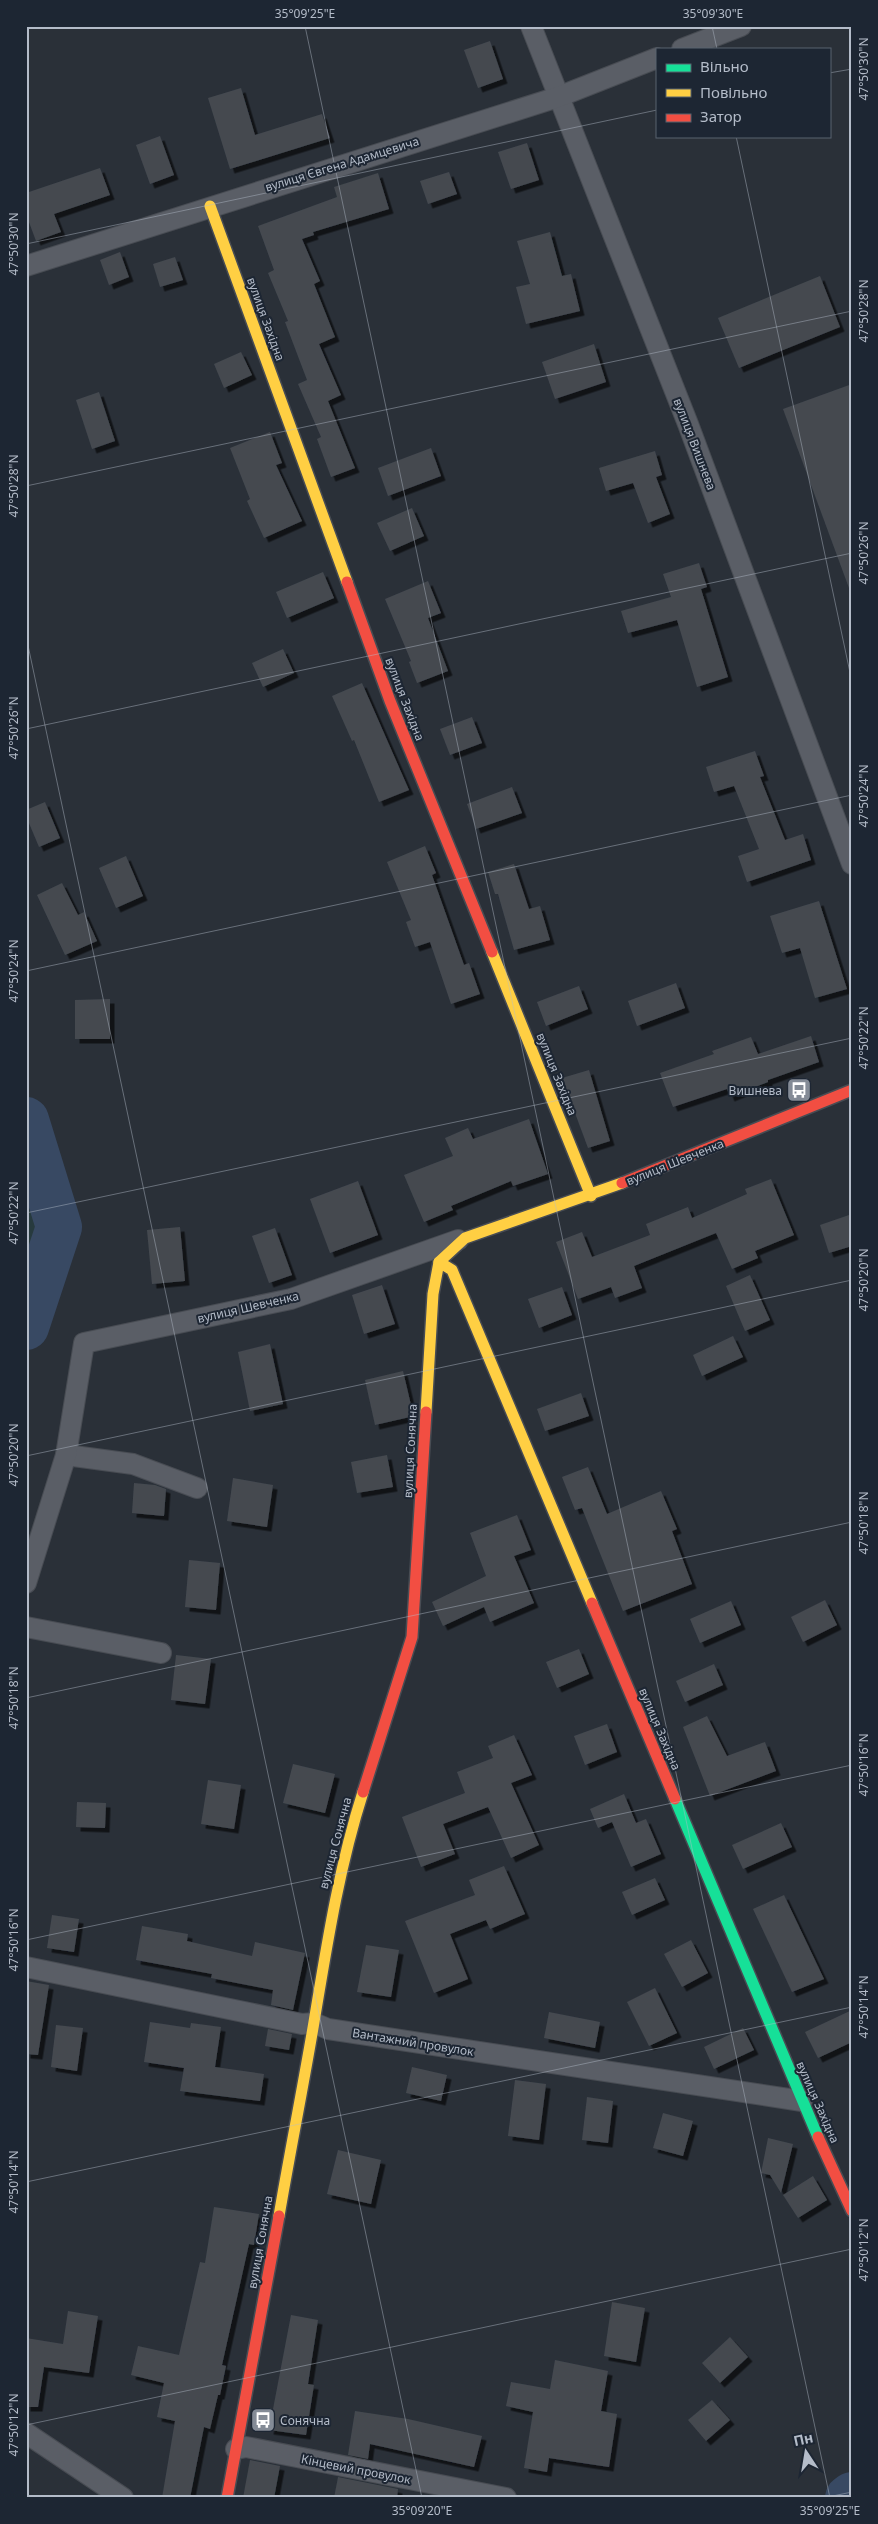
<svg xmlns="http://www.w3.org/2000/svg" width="878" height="2524" font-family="'Noto Sans',sans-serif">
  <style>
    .green { fill: #273a3e }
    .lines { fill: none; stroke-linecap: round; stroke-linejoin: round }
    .river { stroke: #384963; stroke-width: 46 }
    .building { fill: #444950; filter: url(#shadow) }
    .street-casing { stroke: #484c53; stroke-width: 22 }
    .fast-casing { stroke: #484c53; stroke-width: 14 }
    .slow-casing { stroke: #484c53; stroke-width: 14 }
    .jam-casing { stroke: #484c53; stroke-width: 14 }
    .street { stroke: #5a5e66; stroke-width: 20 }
    .fast { stroke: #16e098; stroke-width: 11 }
    .slow { stroke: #ffcf43; stroke-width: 11 }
    .jam { stroke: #f24e42; stroke-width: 11 }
    .ticks { fill: none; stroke: #b4bcc9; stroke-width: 1; stroke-opacity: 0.45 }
    .labels { text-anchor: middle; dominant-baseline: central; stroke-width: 4; stroke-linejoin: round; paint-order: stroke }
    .street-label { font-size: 12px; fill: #b4bcc9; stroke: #1d2633 }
    .poi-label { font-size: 12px; fill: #b4bcc9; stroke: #1d2633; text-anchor: end }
    .neatline { fill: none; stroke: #b4bcc9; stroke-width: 2 }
    .ticks-label { font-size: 12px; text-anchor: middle; fill: #b4bcc9 }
  </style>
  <defs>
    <filter id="shadow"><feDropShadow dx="4.5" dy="4.5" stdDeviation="0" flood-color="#0009"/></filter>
  </defs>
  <rect width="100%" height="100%" fill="#2a3038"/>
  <path class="green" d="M26 1185 40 1226 26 1268Z"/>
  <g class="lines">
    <g class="river">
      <path d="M26 1120 59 1227 26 1327"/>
      <path d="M848 2498 852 2495"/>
    </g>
  </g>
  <g class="building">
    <path d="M490 41 503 79 478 88 464 50Z"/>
    <path d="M241 88 255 135 322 114 330 138 230 169 208 98Z"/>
    <path d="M160 136 174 175 150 184 136 145Z"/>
    <path d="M527 143 539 180 511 189 498 152Z"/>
    <path d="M100 168 110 195 54 214 61 232 36 241 26 214V193Z"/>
    <path d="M449 172 457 194 428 204 420 181Z"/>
    <path d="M378 173 389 209 313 232 314 235 302 239 320 281 314 284 335 337 319 344 341 395 328 401 355 468 331 477 317 439 321 437 298 384 307 380 285 322 288 321 268 273 274 270 258 226 337 197 334 187Z"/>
    <path d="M550 232 562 276 571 274 580 311 526 324 516 287 530 284 517 241Z"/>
    <path d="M120 252 129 277 109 285 100 260Z"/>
    <path d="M175 257 183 280 160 287 153 264Z"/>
    <path d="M820 276 840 327 739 368 718 318Z"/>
    <path d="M594 344 606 382 555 399 542 362Z"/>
    <path d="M241 352 252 375 224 388 214 364Z"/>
    <path d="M852 384V588H849L783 409Z"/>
    <path d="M99 392 115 441 92 449 76 400Z"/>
    <path d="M270 432 282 463 276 465 302 521 264 538 247 501 250 499 230 448Z"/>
    <path d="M431 448 441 476 388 496 378 468Z"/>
    <path d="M655 451 662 475 656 477 670 514 648 523 633 483 606 491 599 468Z"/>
    <path d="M412 508 424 536 390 551 377 523Z"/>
    <path d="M699 563 707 587 701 589 728 677 697 687 677 620 628 633 621 611 671 597 663 574Z"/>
    <path d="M323 572 334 598 287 618 276 592Z"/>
    <path d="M428 581 441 613 428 618 448 671 417 683 409 662 411 661 385 599Z"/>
    <path d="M283 649 294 673 263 687 252 663Z"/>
    <path d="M362 683 409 790 379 802 354 740 352 741 332 696Z"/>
    <path d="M472 717 482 743 450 755 440 729Z"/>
    <path d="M755 751 764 776 760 777 785 840 803 834 811 860 747 882 738 856 759 849 734 786 714 792 706 767Z"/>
    <path d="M512 787 522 813 476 829 467 804Z"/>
    <path d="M45 802 60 838 39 847 26 816V810Z"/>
    <path d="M425 846 436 873 432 875 464 965 469 963 480 994 451 1004 430 942 415 947 406 922 411 920 387 862Z"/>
    <path d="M126 856 143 896 116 908 99 868Z"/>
    <path d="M514 864 529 909 540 906 550 940 514 950 498 894H495L488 872Z"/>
    <path d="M62 883 78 915 84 912 97 941 65 955 37 895Z"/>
    <path d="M819 901 847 989 815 998 800 948 782 953 770 916Z"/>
    <path d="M676 983 685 1008 637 1026 628 1001Z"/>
    <path d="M579 986 588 1009 546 1026 537 1002Z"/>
    <path d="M110 999V1039H75V1000Z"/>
    <path d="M811 1036 819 1062 768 1080V1082L730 1097 727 1089 673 1107 660 1073 714 1054 712 1051 751 1037 758 1054Z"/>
    <path d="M589 1070 610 1141 588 1148 562 1078Z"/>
    <path d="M529 1119 548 1174 513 1186 511 1181 451 1206 453 1210 424 1222 404 1175 453 1156 445 1138 468 1128 473 1139Z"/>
    <path d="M771 1179 794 1235 755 1251 758 1258 732 1269 716 1233 634 1266 642 1288 615 1298 611 1287 578 1299 556 1242 582 1232 592 1257 650 1235 646 1224 688 1207 692 1218 747 1194 745 1189Z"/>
    <path d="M358 1181 378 1235 330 1253 310 1199Z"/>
    <path d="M852 1214V1246L829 1253 820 1225Z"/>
    <path d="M180 1227 185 1281 152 1284 147 1230Z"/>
    <path d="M275 1228 292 1275 269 1283 252 1236Z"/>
    <path d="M750 1275 770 1320 745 1331 726 1286Z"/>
    <path d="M382 1285 395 1324 364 1334 352 1295Z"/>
    <path d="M562 1287 572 1315 539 1328 528 1299Z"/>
    <path d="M733 1336 743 1357 702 1376 693 1355Z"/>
    <path d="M270 1344 283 1404 250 1411 238 1352Z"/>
    <path d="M403 1371 411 1405 410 1417 375 1425 365 1380Z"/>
    <path d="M581 1393 589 1416 545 1431 537 1409Z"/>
    <path d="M387 1455 393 1487 357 1493 351 1462Z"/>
    <path d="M588 1467 607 1514 661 1491 677 1529 672 1531 692 1584 623 1611 582 1508 575 1510 562 1477Z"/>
    <path d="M233 1478 273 1485 267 1527 227 1521Z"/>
    <path d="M134 1483 155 1485 166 1489 164 1516 132 1513Z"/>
    <path d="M517 1515 531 1550 514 1556 534 1603 490 1622 484 1607 443 1626 432 1602 486 1576 470 1533Z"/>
    <path d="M189 1560 220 1563 216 1610 185 1607Z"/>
    <path d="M825 1600 837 1625 803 1642 791 1617Z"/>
    <path d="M731 1601 741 1625 700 1643 690 1619Z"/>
    <path d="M579 1649 589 1674 557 1688 546 1662Z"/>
    <path d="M176 1655 211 1659 205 1704 171 1700Z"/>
    <path d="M714 1664 723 1685 685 1702 676 1681Z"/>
    <path d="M707 1716 727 1756 765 1742 776 1771 710 1796 683 1727Z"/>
    <path d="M607 1724 617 1752 585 1765 574 1736Z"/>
    <path d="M514 1735 532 1775 511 1783 539 1845 511 1858 488 1807 443 1824 455 1854 421 1867 402 1817 465 1793 457 1772 493 1758 488 1746Z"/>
    <path d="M293 1764 335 1774 325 1813 283 1803Z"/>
    <path d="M208 1780 241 1785 234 1829 201 1824Z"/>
    <path d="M624 1794 636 1823 646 1819 661 1854 631 1867 612 1822 598 1828 590 1809Z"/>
    <path d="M77 1802 106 1803 105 1828 76 1827Z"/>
    <path d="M781 1823 792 1847 743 1869 732 1845Z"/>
    <path d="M504 1866 525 1914 490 1929 486 1920 450 1934 468 1979 434 1993 405 1921 475 1895 469 1880Z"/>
    <path d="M655 1878 665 1900 632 1915 622 1892Z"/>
    <path d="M784 1895 824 1979 792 1992 753 1909Z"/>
    <path d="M52 1915 79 1919 74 1952 47 1948Z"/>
    <path d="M142 1926 188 1934 187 1941 252 1956 255 1942 305 1953 293 2010 271 2005 273 1990 211 1978 212 1974 136 1960Z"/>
    <path d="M691 1940 708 1973 682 1987 664 1954Z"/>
    <path d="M366 1945 399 1950 391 1997 357 1992Z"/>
    <path d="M26 1981 49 1985 38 2055 26 2054Z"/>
    <path d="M655 1988 677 2033 649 2046 627 2002Z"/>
    <path d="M852 2010V2042L818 2058 805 2032Z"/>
    <path d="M549 2012 600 2022 595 2048 544 2038Z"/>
    <path d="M150 2022 190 2028 191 2023 221 2027 215 2067 264 2074 260 2101 180 2091 184 2068 144 2062Z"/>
    <path d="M56 2025 83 2028 77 2071 51 2067Z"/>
    <path d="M743 2028 754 2050 714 2069 704 2047Z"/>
    <path d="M268 2029 292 2034 289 2050 265 2046Z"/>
    <path d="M412 2067 447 2075 441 2101 406 2093Z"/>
    <path d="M515 2080 546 2084 539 2140 508 2136Z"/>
    <path d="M587 2097 613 2101 608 2143 582 2140Z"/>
    <path d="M663 2113 693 2121 683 2156 653 2148Z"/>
    <path d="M768 2138 793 2144 781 2193 770 2175 761 2173Z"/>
    <path d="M338 2150 381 2160 371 2204 327 2194Z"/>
    <path d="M813 2176 827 2200 798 2218 783 2195Z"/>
    <path d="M214 2207 259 2214 254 2245 249 2244 222 2365 226 2366 220 2395H218L210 2429 204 2427 190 2498H162L175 2421 157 2417 164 2383 131 2375 138 2346 179 2355 200 2262 205 2263Z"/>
    <path d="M612 2302 645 2308 636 2362 604 2356Z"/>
    <path d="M68 2311 98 2316 89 2373 44 2367 38 2407H26V2338L63 2344Z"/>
    <path d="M291 2315 318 2320 308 2384 314 2385 306 2435 269 2430Z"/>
    <path d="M730 2337 748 2357 720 2383 702 2363Z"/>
    <path d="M555 2360 608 2371 601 2411 617 2414 609 2467 549 2458 547 2472 524 2468 533 2412 506 2406 511 2382 550 2389Z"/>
    <path d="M712 2400 730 2420 706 2441 688 2420Z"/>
    <path d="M355 2411 408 2419 482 2436 474 2467 370 2444 368 2459 348 2455Z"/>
    <path d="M250 2460 280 2466 274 2498H243Z"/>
    <path d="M338 2477 398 2489 397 2498H334Z"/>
  </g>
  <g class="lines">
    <defs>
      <g id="street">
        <path d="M531 26 688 424 852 864"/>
        <path d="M682 49 741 26"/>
        <path d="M26 266 558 97 657 58"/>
        <path d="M66 1455 133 1464 197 1488"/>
        <path d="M26 1583 66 1455 84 1343 291 1299 458 1240"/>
        <path d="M26 1627 161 1653"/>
        <path d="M26 1967 302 2024 314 2023 328 2029 802 2101"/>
        <path d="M26 2433 123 2498"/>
        <path d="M236 2449 246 2447 506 2498"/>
      </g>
      <path id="fast" d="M675 1799 818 2137"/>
      <g id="slow">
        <path d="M210 206 347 582"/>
        <path d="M492 952 591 1196"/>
        <path d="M439 1262 452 1270 592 1603"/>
        <path d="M426 1412 433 1294 439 1262 465 1238 622 1183"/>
        <path d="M279 2216C290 2152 303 2087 314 2022 327 1944 339 1867 363 1792"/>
      </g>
      <g id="jam">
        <path d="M347 582 390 701 492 952"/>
        <path d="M622 1183 852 1090"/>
        <path d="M592 1603 675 1799"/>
        <path d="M363 1792 412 1637 426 1412"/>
        <path d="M818 2137 852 2211"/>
        <path d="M227 2498 279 2216"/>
      </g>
    </defs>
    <use href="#street" class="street-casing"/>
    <use href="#fast" class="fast-casing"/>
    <use href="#slow" class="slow-casing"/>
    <use href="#jam" class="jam-casing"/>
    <use href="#street" class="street"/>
    <use href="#fast" class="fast"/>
    <use href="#slow" class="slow"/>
    <use href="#jam" class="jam"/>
  </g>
  <path class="ticks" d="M305 26 830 2498M712 26 717 49M829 73 852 69M736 136 852 682M26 244 657 110M26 486 852 311M26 636 422 2498M26 729 852 553M26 971 852 795M26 1213 852 1038M26 1456 852 1280M26 1698 852 1522M26 1940 852 1765M26 2182 852 2007M26 2425 852 2249M823 2498 852 2492"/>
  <defs>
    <symbol id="bus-square" viewBox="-11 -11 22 22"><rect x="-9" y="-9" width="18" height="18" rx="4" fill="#848b96" stroke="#1d2633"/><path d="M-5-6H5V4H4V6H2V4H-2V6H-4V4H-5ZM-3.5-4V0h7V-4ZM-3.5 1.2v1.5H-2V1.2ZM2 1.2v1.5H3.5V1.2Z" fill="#fff"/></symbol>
  </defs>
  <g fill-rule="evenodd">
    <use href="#bus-square" x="785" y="1076" width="28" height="28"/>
    <use href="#bus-square" x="249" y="2406" width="28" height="28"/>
  </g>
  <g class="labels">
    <g class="street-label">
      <text transform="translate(342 164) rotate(-17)">вулиця Євгена Адамцевича</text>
      <text transform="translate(266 319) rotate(70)">вулиця Західна</text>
      <text transform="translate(695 444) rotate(69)">вулиця Вишнева</text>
      <text transform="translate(405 699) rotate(69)">вулиця Західна</text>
      <text transform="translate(557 1074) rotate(68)">вулиця Західна</text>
      <text transform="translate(675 1162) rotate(-22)">вулиця Шевченка</text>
      <text transform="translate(248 1307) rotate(-13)">вулиця Шевченка</text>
      <text transform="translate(410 1451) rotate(-87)">вулиця Сонячна</text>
      <text transform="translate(660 1729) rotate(67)">вулиця Західна</text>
      <text transform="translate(335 1843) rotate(-75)">вулиця Сонячна</text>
      <text transform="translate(413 2042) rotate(9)">Вантажний провулок</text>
      <text transform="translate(818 2102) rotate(66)">вулиця Західна</text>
      <text transform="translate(260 2242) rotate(-80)">вулиця Сонячна</text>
      <text transform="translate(356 2469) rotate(11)">Кінцевий провулок</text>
    </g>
    <g class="poi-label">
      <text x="782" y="1090">Вишнева</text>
      <text x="280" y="2420" text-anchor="start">Сонячна</text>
    </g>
  </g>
  <rect width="878" height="2524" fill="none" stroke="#1d2633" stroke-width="55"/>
  <rect x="656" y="48" width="175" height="90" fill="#1d2633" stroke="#59626f"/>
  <rect x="666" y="64" width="25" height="8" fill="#16e098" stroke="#59626f"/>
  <text x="700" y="72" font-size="15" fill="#b4bcc9">Вільно</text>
  <rect x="666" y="89" width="25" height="8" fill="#ffcf43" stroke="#59626f"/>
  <text x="700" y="98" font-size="15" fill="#b4bcc9">Повільно</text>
  <rect x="666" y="114" width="25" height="8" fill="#f24e42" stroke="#59626f"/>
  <text x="700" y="122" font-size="15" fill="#b4bcc9">Затор</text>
  <g transform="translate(806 2452) rotate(348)" stroke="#1d2633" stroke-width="4" paint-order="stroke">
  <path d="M0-4L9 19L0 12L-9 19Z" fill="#b4bcc9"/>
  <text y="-8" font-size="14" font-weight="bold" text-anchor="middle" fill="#b4bcc9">Пн</text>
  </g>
  <rect x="28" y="28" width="822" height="2468" class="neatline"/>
  <g class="ticks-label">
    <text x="305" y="18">35°09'25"E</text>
    <text x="713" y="18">35°09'30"E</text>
    <text transform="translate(864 69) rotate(-90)" y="4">47°50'30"N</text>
    <text transform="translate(14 244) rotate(-90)" y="4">47°50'30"N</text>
    <text transform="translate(864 311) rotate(-90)" y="4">47°50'28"N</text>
    <text transform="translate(14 486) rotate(-90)" y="4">47°50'28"N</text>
    <text transform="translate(864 553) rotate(-90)" y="4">47°50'26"N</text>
    <text transform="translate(14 728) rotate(-90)" y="4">47°50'26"N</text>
    <text transform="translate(864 796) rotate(-90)" y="4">47°50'24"N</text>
    <text transform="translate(14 971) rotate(-90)" y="4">47°50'24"N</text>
    <text transform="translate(864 1038) rotate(-90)" y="4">47°50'22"N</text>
    <text transform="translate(14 1213) rotate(-90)" y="4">47°50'22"N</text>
    <text transform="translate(864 1280) rotate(-90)" y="4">47°50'20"N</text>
    <text transform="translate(14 1455) rotate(-90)" y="4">47°50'20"N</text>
    <text transform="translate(864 1523) rotate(-90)" y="4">47°50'18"N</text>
    <text transform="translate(14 1698) rotate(-90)" y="4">47°50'18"N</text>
    <text transform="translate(864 1765) rotate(-90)" y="4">47°50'16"N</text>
    <text transform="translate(14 1940) rotate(-90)" y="4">47°50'16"N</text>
    <text transform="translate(864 2007) rotate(-90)" y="4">47°50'14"N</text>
    <text transform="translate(14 2182) rotate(-90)" y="4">47°50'14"N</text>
    <text transform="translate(864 2250) rotate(-90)" y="4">47°50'12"N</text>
    <text transform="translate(14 2425) rotate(-90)" y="4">47°50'12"N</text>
    <text x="422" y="2515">35°09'20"E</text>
    <text x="830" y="2515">35°09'25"E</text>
  </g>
</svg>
